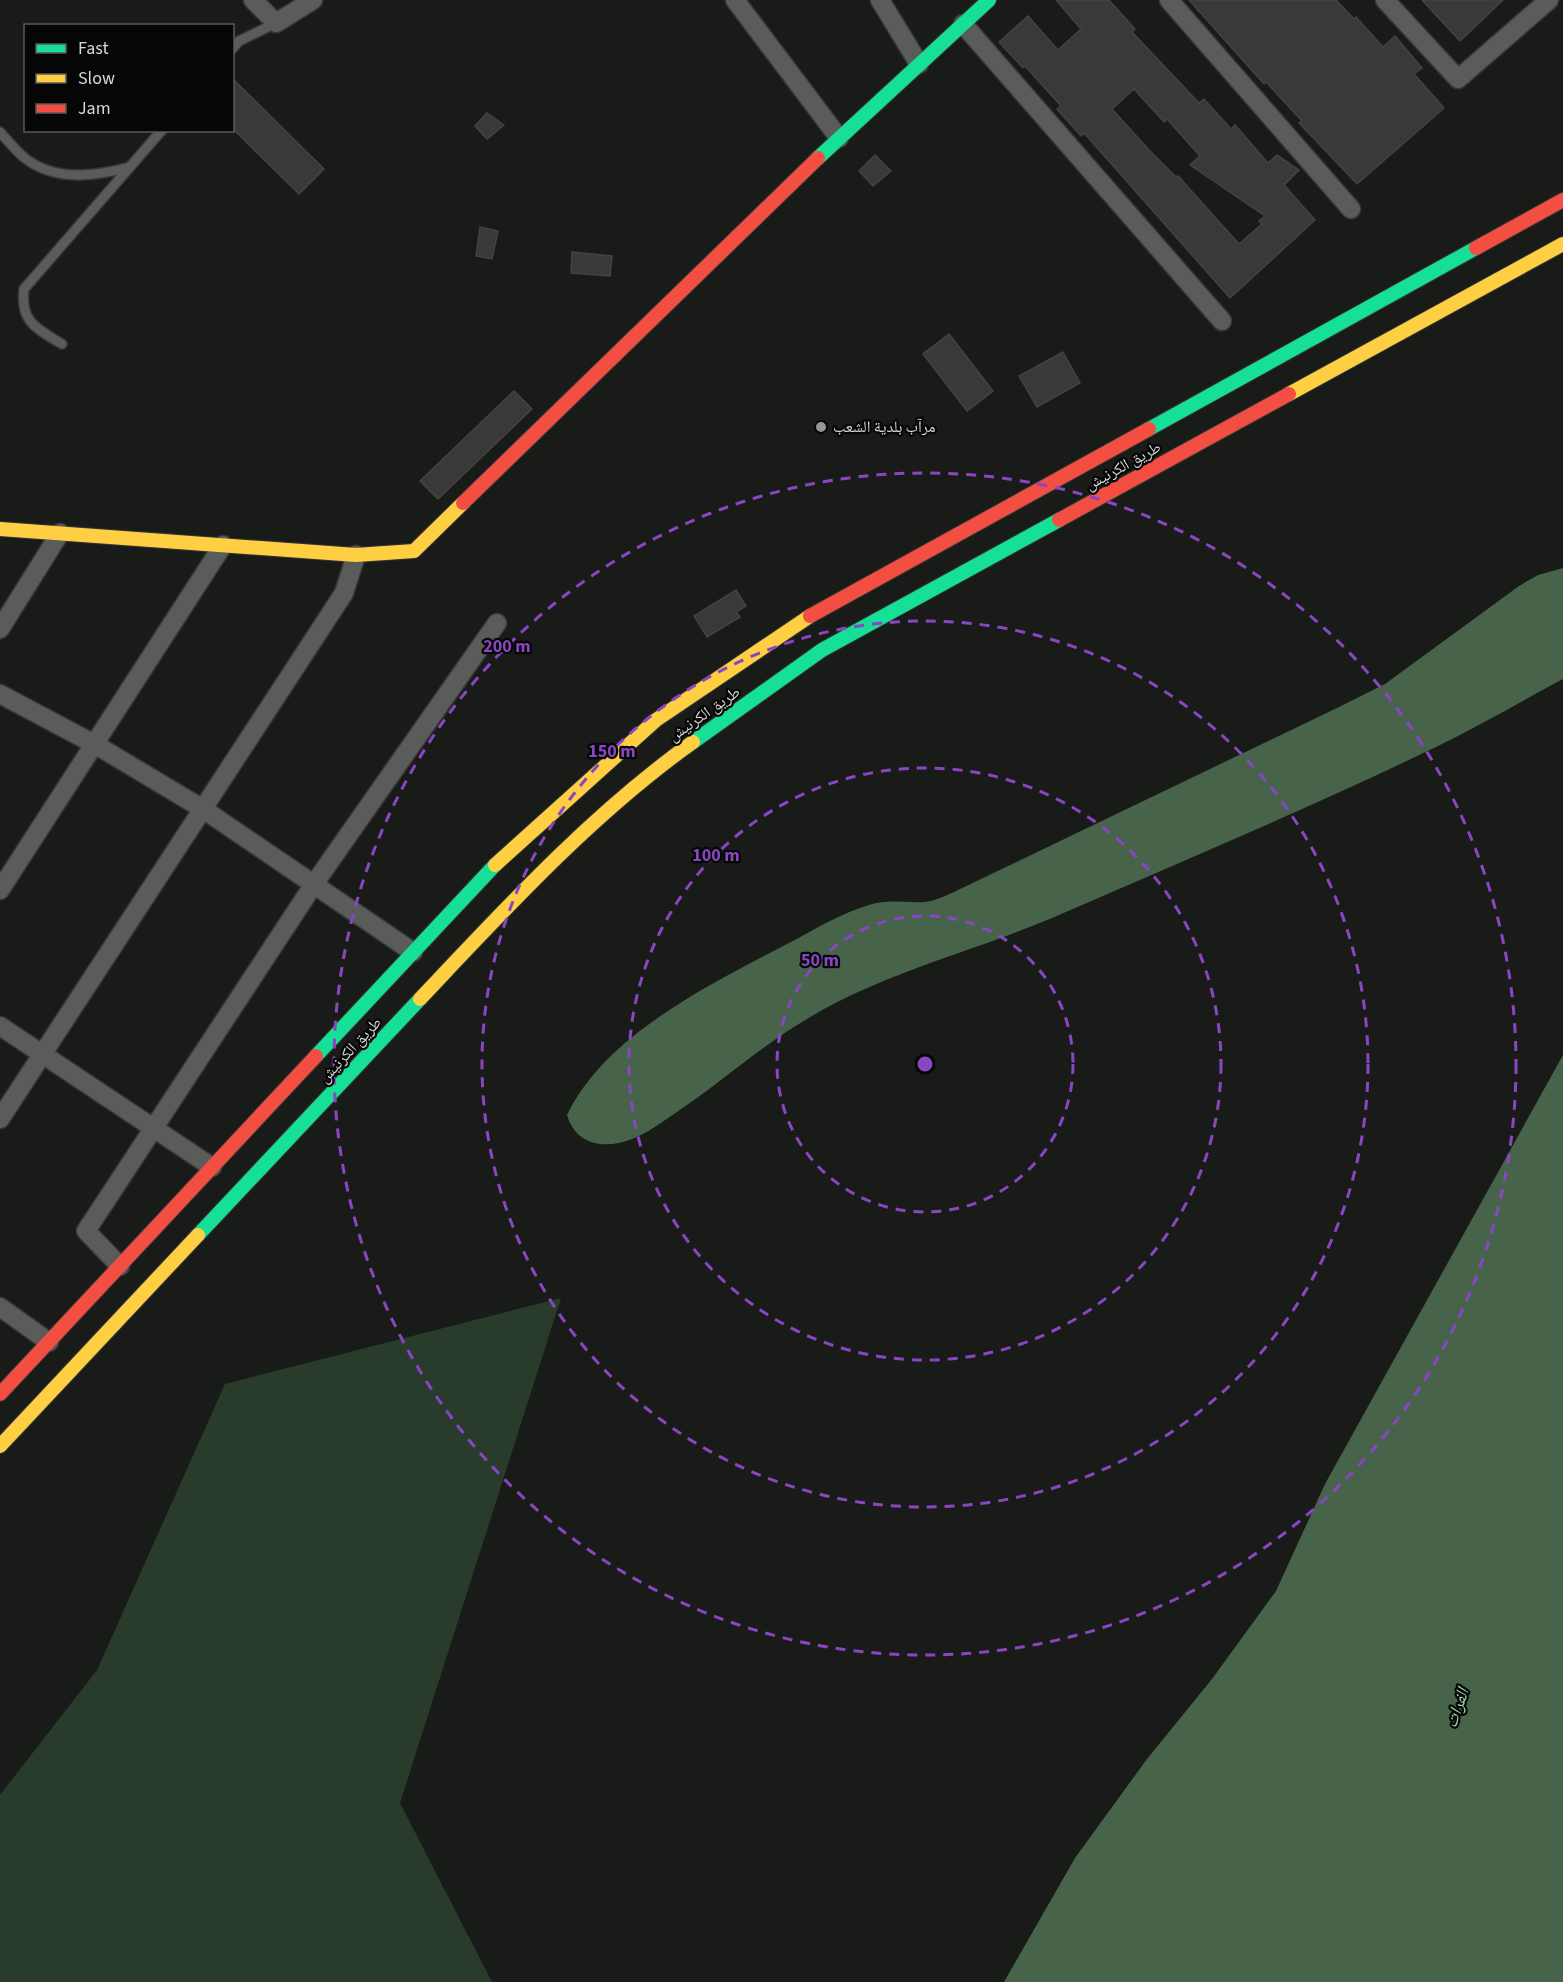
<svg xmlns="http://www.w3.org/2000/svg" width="1563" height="1982" font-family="'Source Sans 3','Noto Naskh Arabic',sans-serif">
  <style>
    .green { fill: #293b2a }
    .water { fill: #47634a }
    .building { fill: #383938; stroke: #424342; stroke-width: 1.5; fill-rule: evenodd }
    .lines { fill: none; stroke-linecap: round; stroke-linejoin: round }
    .lane-casing { stroke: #363736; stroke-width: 12 }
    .street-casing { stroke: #363736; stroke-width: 21 }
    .fast-casing { stroke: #363736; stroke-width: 16 }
    .slow-casing { stroke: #363736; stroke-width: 16 }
    .jam-casing { stroke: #363736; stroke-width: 16 }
    .lane { stroke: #5a5c5a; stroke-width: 9 }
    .street { stroke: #5a5c5a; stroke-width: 18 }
    .fast { stroke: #16e098; stroke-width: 14 }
    .slow { stroke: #ffcf43; stroke-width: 14 }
    .jam { stroke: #f24e42; stroke-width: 14 }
    .ring { fill: none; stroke: #8946c3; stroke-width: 3; stroke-dasharray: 10 8 }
    .poi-dot { fill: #949694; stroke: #050605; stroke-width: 2 }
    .labels { text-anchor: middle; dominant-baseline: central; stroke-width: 4.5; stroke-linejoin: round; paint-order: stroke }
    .poi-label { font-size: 16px; fill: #d6d9d7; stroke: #050605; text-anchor: start }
    .street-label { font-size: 16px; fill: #d6d9d7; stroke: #050605 }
    .water-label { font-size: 18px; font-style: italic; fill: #9dd1a2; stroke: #050605 }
    .centre { fill: #8946c3; stroke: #050605; stroke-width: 3 }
    .ring-label { font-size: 18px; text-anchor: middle; font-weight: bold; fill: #8946c3; stroke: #050605; stroke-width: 4.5; stroke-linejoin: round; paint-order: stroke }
  </style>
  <rect width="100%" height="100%" fill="#191b19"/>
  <path class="green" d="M561 1298 400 1803 492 1982H0V1795L97 1670 225 1384Z"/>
  <g class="water">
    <path d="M1563 568V679C1522 701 1481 725 1438 746 1312 807 1181 862 1052 918 972 952 887 972 812 1016 763 1044 721 1083 674 1114 658 1125 639 1139 619 1143 594 1148 574 1139 567 1115 606 1034 711 984 787 944 814 930 841 913 869 905 887 899 905 903 924 902 936 901 947 895 958 890L1339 707 1385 684 1519 586 1538 575Z"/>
    <path d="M1563 1055V1982H1004L1075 1858 1147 1759 1212 1679 1276 1591 1325 1484Z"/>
  </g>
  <g class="building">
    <path d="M1056 0H1109L1135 29 1132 32 1199 103 1204 99 1231 129 1235 125 1268 163 1277 155 1299 170 1284 185 1315 220 1230 298 1084 133 1081 136 1057 109 1061 106 1025 66 1023 68 999 42 1028 16 1058 50 1081 29ZM1134 89 1164 122 1167 119 1200 156 1190 165 1265 216 1259 221 1262 224 1239 244 1178 176 1176 177 1149 150 1112 109Z"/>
    <path d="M1189 0H1336L1354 19 1356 17 1383 47 1395 36 1422 68 1414 74 1444 108 1357 184 1299 123 1302 121 1266 82 1264 84Z"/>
    <path d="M1422 0H1503L1460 41Z"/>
    <path d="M232 78 324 169 299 194 232 128Z"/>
    <path d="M487 113 504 125 487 139 475 126Z"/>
    <path d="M875 155 891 171 873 186 859 171Z"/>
    <path d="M480 227 498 231 492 259 476 256Z"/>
    <path d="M572 252 612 256 610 276 571 273Z"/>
    <path d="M949 334 993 391 967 411 923 354Z"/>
    <path d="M1063 352 1080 383 1037 407 1019 376Z"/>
    <path d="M514 391 532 409 438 499 420 481Z"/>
    <path d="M736 590 746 606 736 612 740 617 707 637 694 616Z"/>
  </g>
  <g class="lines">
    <defs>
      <g id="lane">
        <path d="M232 49 239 41 276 23"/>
        <path d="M0 132C8 141 17 152 26 159 57 182 96 176 130 167"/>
        <path d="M62 344C36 328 20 322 24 289L162 130"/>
      </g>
      <g id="street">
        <path d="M253 0 276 23 313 0"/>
        <path d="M735 0 839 138"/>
        <path d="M880 0 919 64"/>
        <path d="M1169 0 1351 209"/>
        <path d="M1385 0 1458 79 1549 0"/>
        <path d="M963 24 1222 321"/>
        <path d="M0 629 60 533"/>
        <path d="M0 694 96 745 203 809 413 952"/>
        <path d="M0 890 223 545"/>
        <path d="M0 1026 212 1167"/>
        <path d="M0 1119 344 593 356 555"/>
        <path d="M120 1266 86 1231 314 884 497 623"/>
        <path d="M0 1307 49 1342"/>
      </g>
      <g id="fast">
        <path d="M818 158 989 0"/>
        <path d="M1149 429 1476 248"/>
        <path d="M693 742 822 650 1059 520"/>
        <path d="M316 1056 495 865"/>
        <path d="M198 1235 420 999"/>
      </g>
      <g id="slow">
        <path d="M1289 394 1563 244"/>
        <path d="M0 529 356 555 414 551 463 503"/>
        <path d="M495 865 656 720 810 616"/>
        <path d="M420 999C505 909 592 814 693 742"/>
        <path d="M0 1446 198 1235"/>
      </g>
      <g id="jam">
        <path d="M1476 248 1563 200"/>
        <path d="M463 503 818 158"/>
        <path d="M1059 520 1289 394"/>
        <path d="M810 616 1149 429"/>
        <path d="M0 1394 316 1056"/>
      </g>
    </defs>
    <use href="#lane" class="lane-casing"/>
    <use href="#street" class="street-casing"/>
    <use href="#fast" class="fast-casing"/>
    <use href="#slow" class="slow-casing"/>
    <use href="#jam" class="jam-casing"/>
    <use href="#lane" class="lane"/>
    <use href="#street" class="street"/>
    <use href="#fast" class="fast"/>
    <use href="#slow" class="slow"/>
    <use href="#jam" class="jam"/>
  </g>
  <g class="ring">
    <circle cx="925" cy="1064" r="148"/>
    <circle cx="925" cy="1064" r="296"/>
    <circle cx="925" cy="1064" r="443"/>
    <circle cx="925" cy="1064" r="591"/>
  </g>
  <circle class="poi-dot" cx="821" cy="427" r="6"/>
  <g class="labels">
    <g class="poi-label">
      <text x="833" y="427">مرآب بلدية الشعب</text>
    </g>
    <g class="street-label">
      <text transform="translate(1123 466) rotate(-29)">طريق الكرنيش</text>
      <text transform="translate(704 714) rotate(-35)">طريق الكرنيش</text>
      <text transform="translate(350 1050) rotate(-47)">طريق الكرنيش</text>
    </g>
    <g class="water-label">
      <text transform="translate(1457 1708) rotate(-71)">الفرات</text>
    </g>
  </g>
  <circle cx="925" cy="1064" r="9" class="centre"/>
  <g class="ring-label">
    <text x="507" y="652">200 m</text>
    <text x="612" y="757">150 m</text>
    <text x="716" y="861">100 m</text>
    <text x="820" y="966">50 m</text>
  </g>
  <rect x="24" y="24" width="210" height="108" fill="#050605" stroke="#595a59" stroke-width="1.5"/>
  <rect x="36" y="44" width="30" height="9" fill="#16e098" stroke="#595a59" stroke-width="1.5"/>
  <text x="78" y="54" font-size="18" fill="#d6d9d7">Fast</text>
  <rect x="36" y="74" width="30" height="9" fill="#ffcf43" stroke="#595a59" stroke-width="1.5"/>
  <text x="78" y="84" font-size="18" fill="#d6d9d7">Slow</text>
  <rect x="36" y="104" width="30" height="9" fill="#f24e42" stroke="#595a59" stroke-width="1.5"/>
  <text x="78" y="114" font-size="18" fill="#d6d9d7">Jam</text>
</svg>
